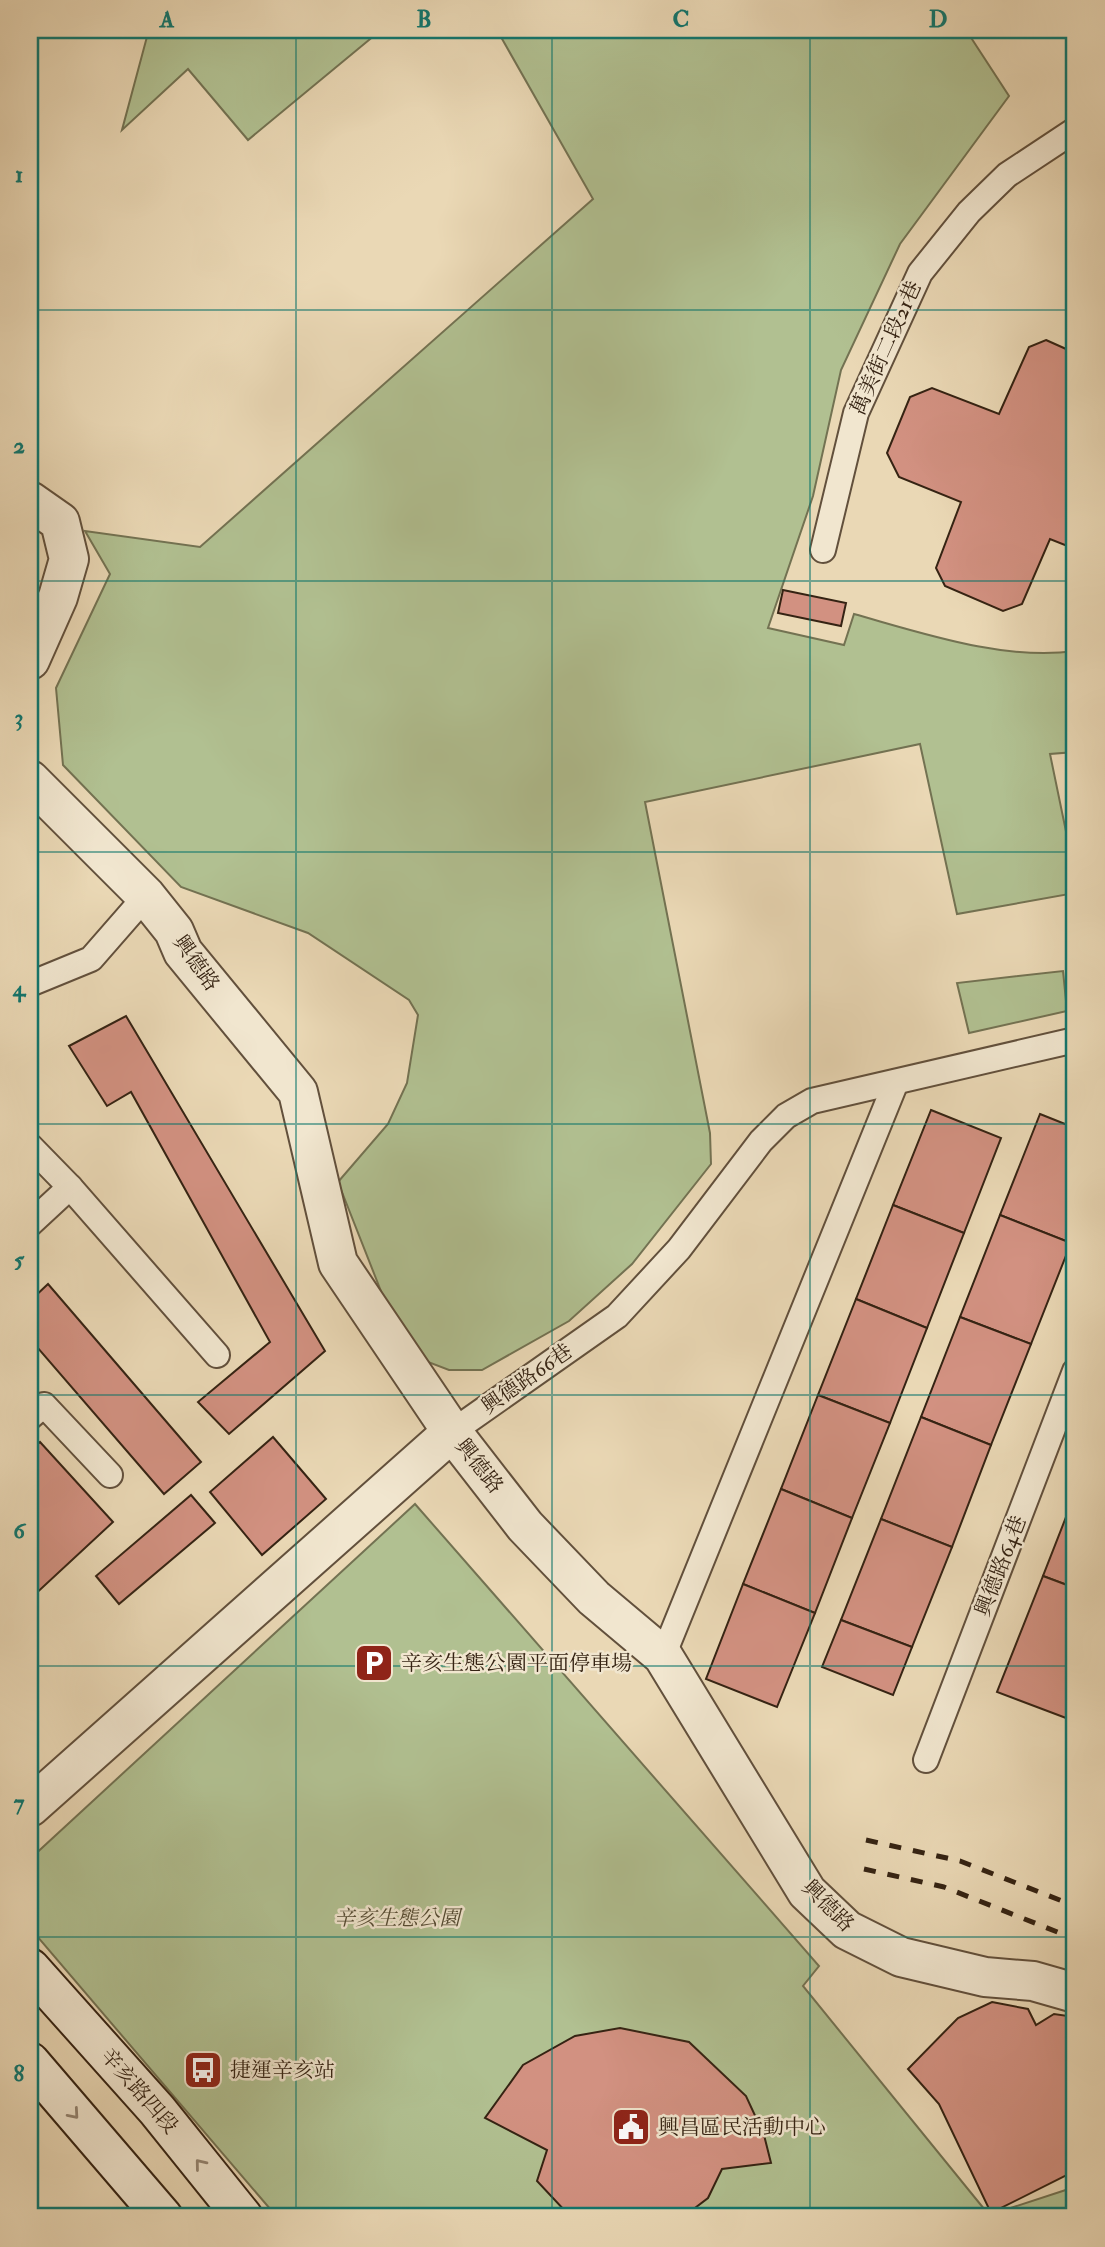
<svg xmlns="http://www.w3.org/2000/svg" width="1105" height="2247" font-family="'IM FELL Double Pica','Noto Serif TC',serif">
  <style>
    .green { fill: #b1c091; stroke: #737252; stroke-width: 2 }
    .building { fill: #d29181; stroke: #352313; stroke-width: 2 }
    .lines { fill: none; stroke-linecap: round; stroke-linejoin: round }
    .service-casing { stroke: #62503c; stroke-width: 28 }
    .minor-casing { stroke: #62503c; stroke-width: 42 }
    .secondary-casing { stroke: #352313; stroke-width: 42 }
    .service { stroke: #f1e6cf; stroke-width: 24 }
    .minor { stroke: #f1e6cf; stroke-width: 38 }
    .secondary { stroke: #f1e6cf; stroke-width: 38 }
    .rail { stroke: #352313; stroke-width: 5; stroke-dasharray: 12 12; stroke-linecap: butt }
    .oneway { stroke: #938471 }
    .grid { fill: none; stroke: #0f766e; stroke-width: 2; stroke-opacity: 0.55 }
    .labels { text-anchor: middle; dominant-baseline: central; stroke-width: 5; stroke-linejoin: round; paint-order: stroke }
    .street-label { font-size: 21px; fill: #352313; stroke: #f1e6cf }
    .poi-label { font-size: 21px; fill: #352313; stroke: #f1e6cf; text-anchor: start }
    .park-label { font-size: 21px; font-style: italic; fill: #544a32; stroke: #f1e6cf }
    .neatline { fill: none; stroke: #0f766e; stroke-width: 2.5 }
    .grid-label { font-size: 23px; text-anchor: middle; font-weight: bold; fill: #0f766e }
  </style>
  <rect width="100%" height="100%" fill="#ead8b5"/>
  <filter id="stains"><feTurbulence type="fractalNoise" baseFrequency=".00286" numOctaves="4"/><feColorMatrix values="0 0 0 0 .2 0 0 0 0 .09 0 0 0 0 .02 0 0 0 .5 -.17"/></filter>
  <radialGradient id="worn" r=".72"><stop offset=".6" stop-color="#630" stop-opacity="0"/><stop offset="1" stop-color="#630" stop-opacity=".3"/></radialGradient>
  <g class="green">
    <path d="M138 30H381L248 140 188 69 122 130 148 33Z"/>
    <path d="M497 30H966L1009 96 900 244 841 370 813 496 768 628 844 645 854 614C922 633 1004 661 1075 651V752L1050 754 1075 875V893L957 914 920 744 645 802 710 1133 711 1164 632 1264 569 1321 482 1370H449L428 1362 388 1309 338 1182 388 1124 407 1083 418 1015 409 1000 308 933 181 887 63 765 56 688 110 574 85 531 200 547 593 199Z"/>
    <path d="M1063 971 1067 1011 969 1033 957 983Z"/>
    <path d="M415 1504 819 1966 803 1986 989 2215 1075 2187V2217H277L30 1928V1859Z"/>
  </g>
  <g class="building">
    <path d="M1046 340 1075 353V549L1050 539 1022 604 1003 611 945 586 936 568 961 502 899 477 887 453 910 397 932 388 999 414 1029 347Z"/>
    <path d="M783 590 846 603 841 626 778 613Z"/>
    <path d="M126 1016 325 1351 229 1434 198 1402 270 1342 131 1092 107 1106 69 1046Z"/>
    <path d="M931 1110 1001 1138 964 1233 893 1205Z"/>
    <path d="M1040 1114 1075 1128V1231L1071 1243 1000 1215Z"/>
    <path d="M893 1205 964 1233 927 1328 856 1299Z"/>
    <path d="M1000 1215 1071 1243 1031 1344 960 1317Z"/>
    <path d="M48 1284 201 1462 164 1494 30 1339V1301Z"/>
    <path d="M856 1299 927 1328 890 1423 818 1395Z"/>
    <path d="M960 1317 1031 1344 991 1445 921 1417Z"/>
    <path d="M818 1395 890 1423 852 1518 781 1489Z"/>
    <path d="M921 1417 991 1445 952 1547 881 1519Z"/>
    <path d="M273 1437 326 1499 262 1555 210 1492Z"/>
    <path d="M40 1442 113 1522 30 1599V1451Z"/>
    <path d="M781 1489 852 1518 815 1613 743 1584Z"/>
    <path d="M1075 1494V1588L1043 1576Z"/>
    <path d="M191 1495 215 1523 119 1604 96 1576Z"/>
    <path d="M881 1519 952 1547 912 1647 841 1620Z"/>
    <path d="M1043 1576 1075 1588 1074 1721 997 1692Z"/>
    <path d="M743 1584 815 1613 777 1707 706 1679Z"/>
    <path d="M841 1620 912 1647 893 1695 822 1667Z"/>
    <path d="M992 2002 1028 2009 1036 2025 1054 2014 1075 2017V2171L991 2213 939 2104 908 2069 958 2018Z"/>
    <path d="M620 2028 689 2042 746 2096 764 2135 771 2163 722 2169 708 2198 683 2217H575L566 2212 537 2181 547 2150 485 2118 523 2065 575 2036Z"/>
  </g>
  <g class="lines">
    <defs>
      <g id="service">
        <path d="M823 550 856 413 920 273 969 212 1007 175 1075 130"/>
        <path d="M30 984 91 959 146 896"/>
        <path d="M30 1146 70 1187 30 1224"/>
        <path d="M70 1187 217 1355"/>
        <path d="M30 1417 44 1405 110 1475"/>
        <path d="M452 1432 617 1316 679 1249 761 1141 786 1116 812 1101 1075 1040"/>
        <path d="M663 1656 896 1082"/>
        <path d="M926 1760 1075 1371"/>
      </g>
      <g id="minor">
        <path d="M30 501 60 522 69 559 58 597 30 660"/>
        <path d="M30 780 146 896 174 931 183 952 298 1092 338 1263 452 1432 525 1526 594 1598 663 1656 807 1892 847 1930 901 1957 985 1977 1033 1981 1075 1993"/>
        <path d="M30 1807 452 1432"/>
      </g>
      <g id="secondary">
        <path d="M30 1968 157 2110 243 2217"/>
        <path d="M30 2062 163 2217"/>
      </g>
    </defs>
    <use href="#service" class="service-casing"/>
    <use href="#minor" class="minor-casing"/>
    <use href="#secondary" class="secondary-casing"/>
    <use href="#service" class="service"/>
    <use href="#minor" class="minor"/>
    <use href="#secondary" class="secondary"/>
    <g class="rail">
      <path d="M866 1840 960 1861 1075 1906"/>
      <path d="M864 1869 944 1887 1075 1939"/>
    </g>
  </g>
  <defs><path id="oneway-chevron" d="M-2-3.5L2.5 0L-2 3.5" fill="none" stroke-width="1.6" stroke-linecap="round" stroke-linejoin="round" transform="scale(1.75)"/></defs>
  <g class="oneway">
    <use href="#oneway-chevron" transform="translate(74 2114) rotate(49)"/>
    <use href="#oneway-chevron" transform="translate(200 2164) rotate(-129)"/>
  </g>
  <path class="grid" d="M296 30V2217M552 30V2217M810 30V2217M30 310H1075M30 581H1075M30 852H1075M30 1124H1075M30 1395H1075M30 1666H1075M30 1937H1075"/>
  <defs>
    <symbol id="parking-square" viewBox="-11 -11 22 22"><rect x="-9" y="-9" width="18" height="18" rx="4" fill="#8f2418" stroke="#f1e6cf"/><path d="M-3.5-5.5H1a3.5 3.5 0 0 1 0 7H-1V5.5H-3.5ZM-1-3.4V-.6H.8a1.4 1.4 0 0 0 0-2.8Z" fill="#fff"/></symbol>
    <symbol id="bus-square" viewBox="-11 -11 22 22"><rect x="-9" y="-9" width="18" height="18" rx="4" fill="#8f2418" stroke="#f1e6cf"/><path d="M-5-6H5V4H4V6H2V4H-2V6H-4V4H-5ZM-3.5-4V0h7V-4ZM-3.5 1.2v1.5H-2V1.2ZM2 1.2v1.5H3.5V1.2Z" fill="#fff"/></symbol>
    <symbol id="civic-square" viewBox="-11 -11 22 22"><rect x="-9" y="-9" width="18" height="18" rx="4" fill="#8f2418" stroke="#f1e6cf"/><path d="M-.6-6.5H3V-4.5H.6V-3L4-1V1h2V6H-6V1h2V-1L-.6-3ZM-1.2 2.5V6h2.4V2.5Z" fill="#fff"/></symbol>
  </defs>
  <g fill-rule="evenodd">
    <use href="#parking-square" x="352" y="1641" width="44" height="44"/>
    <use href="#bus-square" x="181" y="2048" width="44" height="44"/>
    <use href="#civic-square" x="609" y="2105" width="44" height="44"/>
  </g>
  <g class="labels">
    <g class="street-label">
      <text transform="translate(886 348) rotate(-66)">萬美街二段21巷</text>
      <text transform="translate(196 963) rotate(55)">興德路</text>
      <text transform="translate(527 1379) rotate(-35)">興德路66巷</text>
      <text transform="translate(479 1466) rotate(52)">興德路</text>
      <text transform="translate(1001 1566) rotate(-69)">興德路64巷</text>
      <text transform="translate(828 1906) rotate(45)">興德路</text>
      <text transform="translate(139 2091) rotate(49)">辛亥路四段</text>
    </g>
    <g class="poi-label">
      <text x="401" y="1663">辛亥生態公園平面停車場</text>
      <text x="230" y="2070">捷運辛亥站</text>
      <text x="658" y="2127">興昌區民活動中心</text>
    </g>
    <g class="park-label">
      <text x="397" y="1918">辛亥生態公園</text>
    </g>
  </g>
  <rect width="1105" height="2247" fill="none" stroke="#ead8b5" stroke-width="77"/>
  <rect x="38" y="38" width="1028" height="2170" class="neatline"/>
  <g class="grid-label">
    <text x="167" y="27">A</text>
    <text x="424" y="27">B</text>
    <text x="681" y="27">C</text>
    <text x="938" y="27">D</text>
    <text x="19" y="182">1</text>
    <text x="19" y="453">2</text>
    <text x="19" y="725">3</text>
    <text x="19" y="996">4</text>
    <text x="19" y="1267">5</text>
    <text x="19" y="1538">6</text>
    <text x="19" y="1810">7</text>
    <text x="19" y="2081">8</text>
  </g>
  <rect width="100%" height="100%" filter="url(#stains)"/>
  <rect width="100%" height="100%" fill="url(#worn)"/>
</svg>
